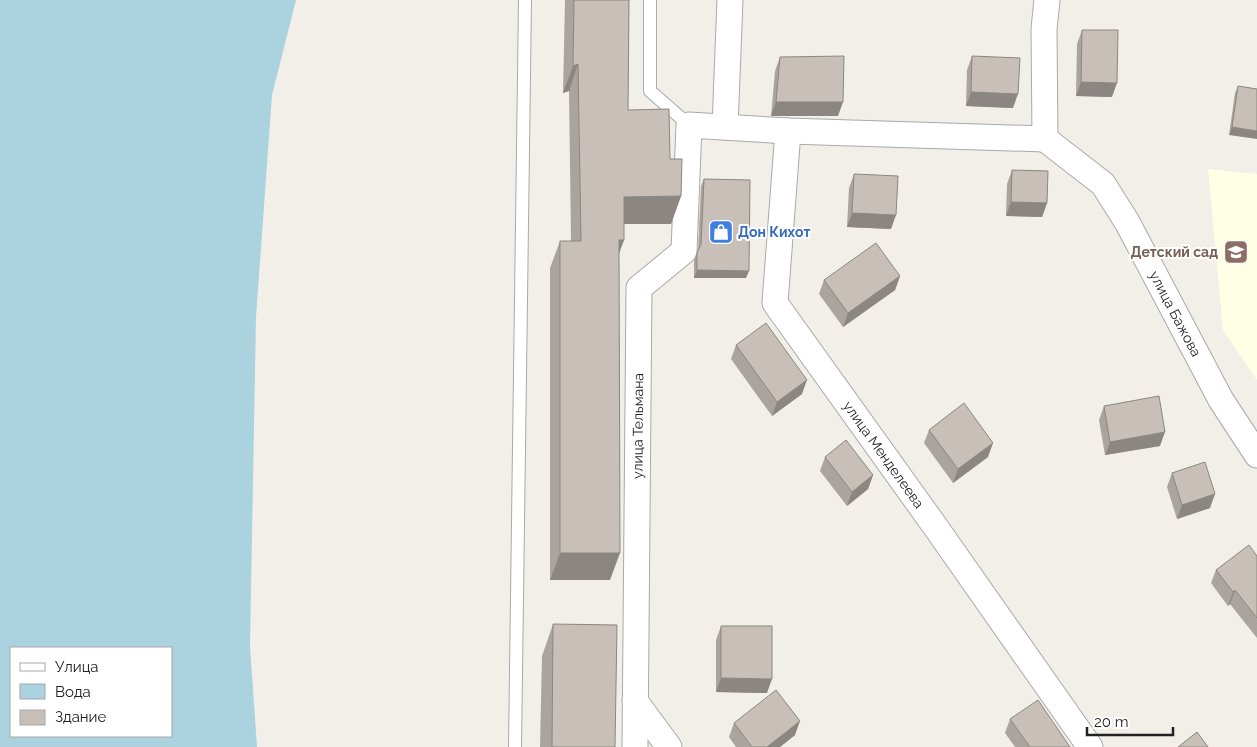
<svg xmlns="http://www.w3.org/2000/svg" width="1257" height="747" font-family="Raleway,sans-serif">
  <style>
    .education { fill: #ffffe5 }
    .water { fill: #aad3df; fill-rule: evenodd }
    .lines { fill: none; stroke-linecap: round; stroke-linejoin: round }
    .service-casing { stroke: #a9a9a9; stroke-width: 14 }
    .minor-casing { stroke: #a9a9a9; stroke-width: 27 }
    .service { stroke: #fff; stroke-width: 12 }
    .minor { stroke: #fff; stroke-width: 25 }
    .wall { fill: #aba49e }
    .shaded-wall { fill: #8b8681 }
    .building { fill: #c7bfb8; stroke: #8b8681 }
    .labels { text-anchor: middle; dominant-baseline: central; stroke-width: 4; stroke-linejoin: round; paint-order: stroke }
    .shop-label { font-size: 14px; font-weight: bold; fill: #366cbe; stroke: #fff; text-anchor: start }
    .education-label { font-size: 14px; font-weight: bold; fill: #785e54; stroke: #fff; text-anchor: end }
    .street-label { font-size: 14px; fill: #222; stroke: #fff }
  </style>
  <rect width="100%" height="100%" fill="#f2efe9"/>
  <path class="education" d="M1208 169 1257 174V380L1223 330Z"/>
  <path class="water" d="M0 0H296L272 95 256 317 250 646 257 747H0ZM11 648H171V736H11Z"/>
  <g class="lines">
    <defs>
      <g id="service">
        <path d="M650 0V91L689 125"/>
        <path d="M515 747 525 0"/>
      </g>
      <g id="minor">
        <path d="M725 127 730 0"/>
        <path id="s1" d="M788 131 775 303 937 529 1090 747"/>
        <path id="s2" d="M1045 139 1103 184 1127 222 1221 400 1257 455"/>
        <path d="M1045 139 1044 29 1047 0"/>
        <path d="M635 701 669 747"/>
        <path id="s3" d="M635 747 639 288 684 251 689 125 788 131 1045 139"/>
      </g>
    </defs>
    <use href="#service" class="service-casing"/>
    <use href="#minor" class="minor-casing"/>
    <use href="#service" class="service"/>
    <use href="#minor" class="minor"/>
  </g>
  <g class="wall">
    <path d="M565 0H629L628 110 670 159 681 196 671 224H624V240L619 252 610 580H550V268L560 241H571L569 91 563 93Z"/>
    <path d="M1082 30 1112 97 1076 96 1077 44Z"/>
    <path d="M972 56 1013 108 966 106 967 70Z"/>
    <path d="M780 57 838 116H771L775 71Z"/>
    <path d="M1238 86 1257 89 1229 135 1235 93Z"/>
    <path d="M1012 170 1047 203 1042 217 1006 216 1007 184Z"/>
    <path d="M854 174 891 229 847 227 849 188Z"/>
    <path d="M704 179 746 278H694V260L698 250 701 186Z"/>
    <path d="M900 276 895 290 843 327 819 294 824 280Z"/>
    <path d="M736 345 802 394 772 416 731 359Z"/>
    <path d="M1104 406 1160 446 1105 455 1099 420Z"/>
    <path d="M929 430 988 457 953 483 924 443Z"/>
    <path d="M825 457 873 475 868 489 847 506 820 471Z"/>
    <path d="M1172 473 1210 508 1177 519 1167 487Z"/>
    <path d="M1257 556V638L1230 604 1228 606 1211 583 1216 570Z"/>
    <path d="M553 624 615 747H540L542 656Z"/>
    <path d="M721 626 767 693 716 692V640Z"/>
    <path d="M1010 719 1070 747H1015L1005 733Z"/>
    <path d="M734 723 795 735 780 747H736L729 737Z"/>
  </g>
  <g class="shaded-wall">
    <path d="M578 64 569 91 563 93 573 66Z"/>
    <path d="M1081 82 1117 83 1112 97 1076 96Z"/>
    <path d="M971 92 1018 94 1013 108 966 106Z"/>
    <path d="M776 102H843L838 116H771Z"/>
    <path d="M1232 127 1257 131V139L1229 135Z"/>
    <path d="M681 196 671 224H614L624 197Z"/>
    <path d="M1011 202 1047 203 1042 217 1006 216Z"/>
    <path d="M852 213 896 215 891 229 847 227Z"/>
    <path d="M619 240H624L614 267Z"/>
    <path d="M697 270 749 271 746 278H694Z"/>
    <path d="M900 276 895 290 843 327 848 313Z"/>
    <path d="M807 380 802 394 772 416 777 402Z"/>
    <path d="M1165 432 1160 446 1105 455 1110 442Z"/>
    <path d="M993 443 988 457 953 483 958 469Z"/>
    <path d="M873 475 868 489 847 506 852 492Z"/>
    <path d="M1215 494 1210 508 1177 519 1182 505Z"/>
    <path d="M560 553H620L610 580H550Z"/>
    <path d="M1235 590 1230 604 1228 606 1233 592Z"/>
    <path d="M721 678 772 679 767 693 716 692Z"/>
    <path d="M800 721 795 735 780 747H767Z"/>
  </g>
  <g class="building">
    <path d="M574 0H629L628 110 669 109 670 159H682L681 196 624 197V240H619L620 553H560V241H581L578 64 573 66Z"/>
    <path d="M1082 30H1118L1117 83 1081 82Z"/>
    <path d="M844 56 843 102H776L780 57Z"/>
    <path d="M972 56 1020 58 1018 94 971 92Z"/>
    <path d="M1238 86 1257 89V131L1232 127Z"/>
    <path d="M1012 170 1048 171 1047 203 1011 202Z"/>
    <path d="M854 174 898 176 896 215 852 213Z"/>
    <path d="M704 179 750 180 749 271 697 270V253L701 244Z"/>
    <path d="M876 243 900 276 848 313 824 280Z"/>
    <path d="M766 323 807 380 777 402 736 345Z"/>
    <path d="M1159 396 1165 432 1110 442 1104 406Z"/>
    <path d="M964 403 993 443 958 469 929 430Z"/>
    <path d="M846 440 873 475 852 492 825 457Z"/>
    <path d="M1205 462 1215 494 1182 505 1172 473Z"/>
    <path d="M1249 545 1257 556V618L1235 590 1233 592 1216 570Z"/>
    <path d="M553 624 617 625 615 747H552Z"/>
    <path d="M721 626H772V679L721 678Z"/>
    <path d="M776 690 800 721 767 747H752L734 723Z"/>
    <path d="M1038 700 1070 747H1030L1010 719Z"/>
    <path d="M1197 732 1208 747H1178Z"/>
  </g>
  <defs>
    <symbol id="shop-square" viewBox="-11 -11 22 22"><rect x="-9" y="-9" width="18" height="18" rx="4" fill="#3f7fe0" stroke="#fff"/><path d="M-5-2.5h2.3a2.7 3.5 0 0 1 5.4 0H5L5.5 6h-11ZM-1.5-2.5h3a1.5 2.3 0 0 0-3 0Z" fill="#fff"/></symbol>
    <symbol id="school-square" viewBox="-11 -11 22 22"><rect x="-9" y="-9" width="18" height="18" rx="4" fill="#8d6e63" stroke="#fff"/><path d="M0-5L7-2L0 1L-7-2ZM-4 1L0 2.5L4 1V4Q0 6-4 4Z" fill="#fff"/></symbol>
  </defs>
  <g fill-rule="evenodd">
    <use href="#shop-square" x="707" y="218" width="28" height="28"/>
    <use href="#school-square" x="1222" y="238" width="28" height="28"/>
  </g>
  <g class="labels">
    <g class="shop-label">
      <text x="738" y="232">Дон Кихот</text>
    </g>
    <g class="education-label">
      <text x="1218" y="252">Детский сад</text>
    </g>
    <g class="street-label">
      <text stroke="none"><textPath href="#s2" startOffset="222">улица Бажова</textPath></text>
      <text stroke="none"><textPath href="#s3" startOffset="321">улица Тельмана</textPath></text>
      <text stroke="none"><textPath href="#s1" startOffset="359">улица Менделеева</textPath></text>
    </g>
  </g>
  <rect x="10" y="647" width="162" height="90" fill="#ffffff" stroke="#a7a7a7"/>
  <rect x="20" y="663" width="25" height="8" fill="#ffffff" stroke="#a7a7a7"/>
  <text x="55" y="672" font-size="15" fill="#222222">Улица</text>
  <rect x="20" y="684" width="25" height="15" fill="#aad3df" stroke="#a7a7a7"/>
  <text x="55" y="697" font-size="15" fill="#222222">Вода</text>
  <rect x="20" y="710" width="25" height="15" fill="#c7bfb8" stroke="#a7a7a7"/>
  <text x="55" y="722" font-size="15" fill="#222222">Здание</text>
  <path d="M1087 727v8h86v-8" fill="none" stroke="#222222" stroke-width="2.5"/>
  <text x="1094" y="727" font-size="15" fill="#222222" stroke="#ffffff" stroke-width="4" paint-order="stroke">20 m</text>
</svg>
